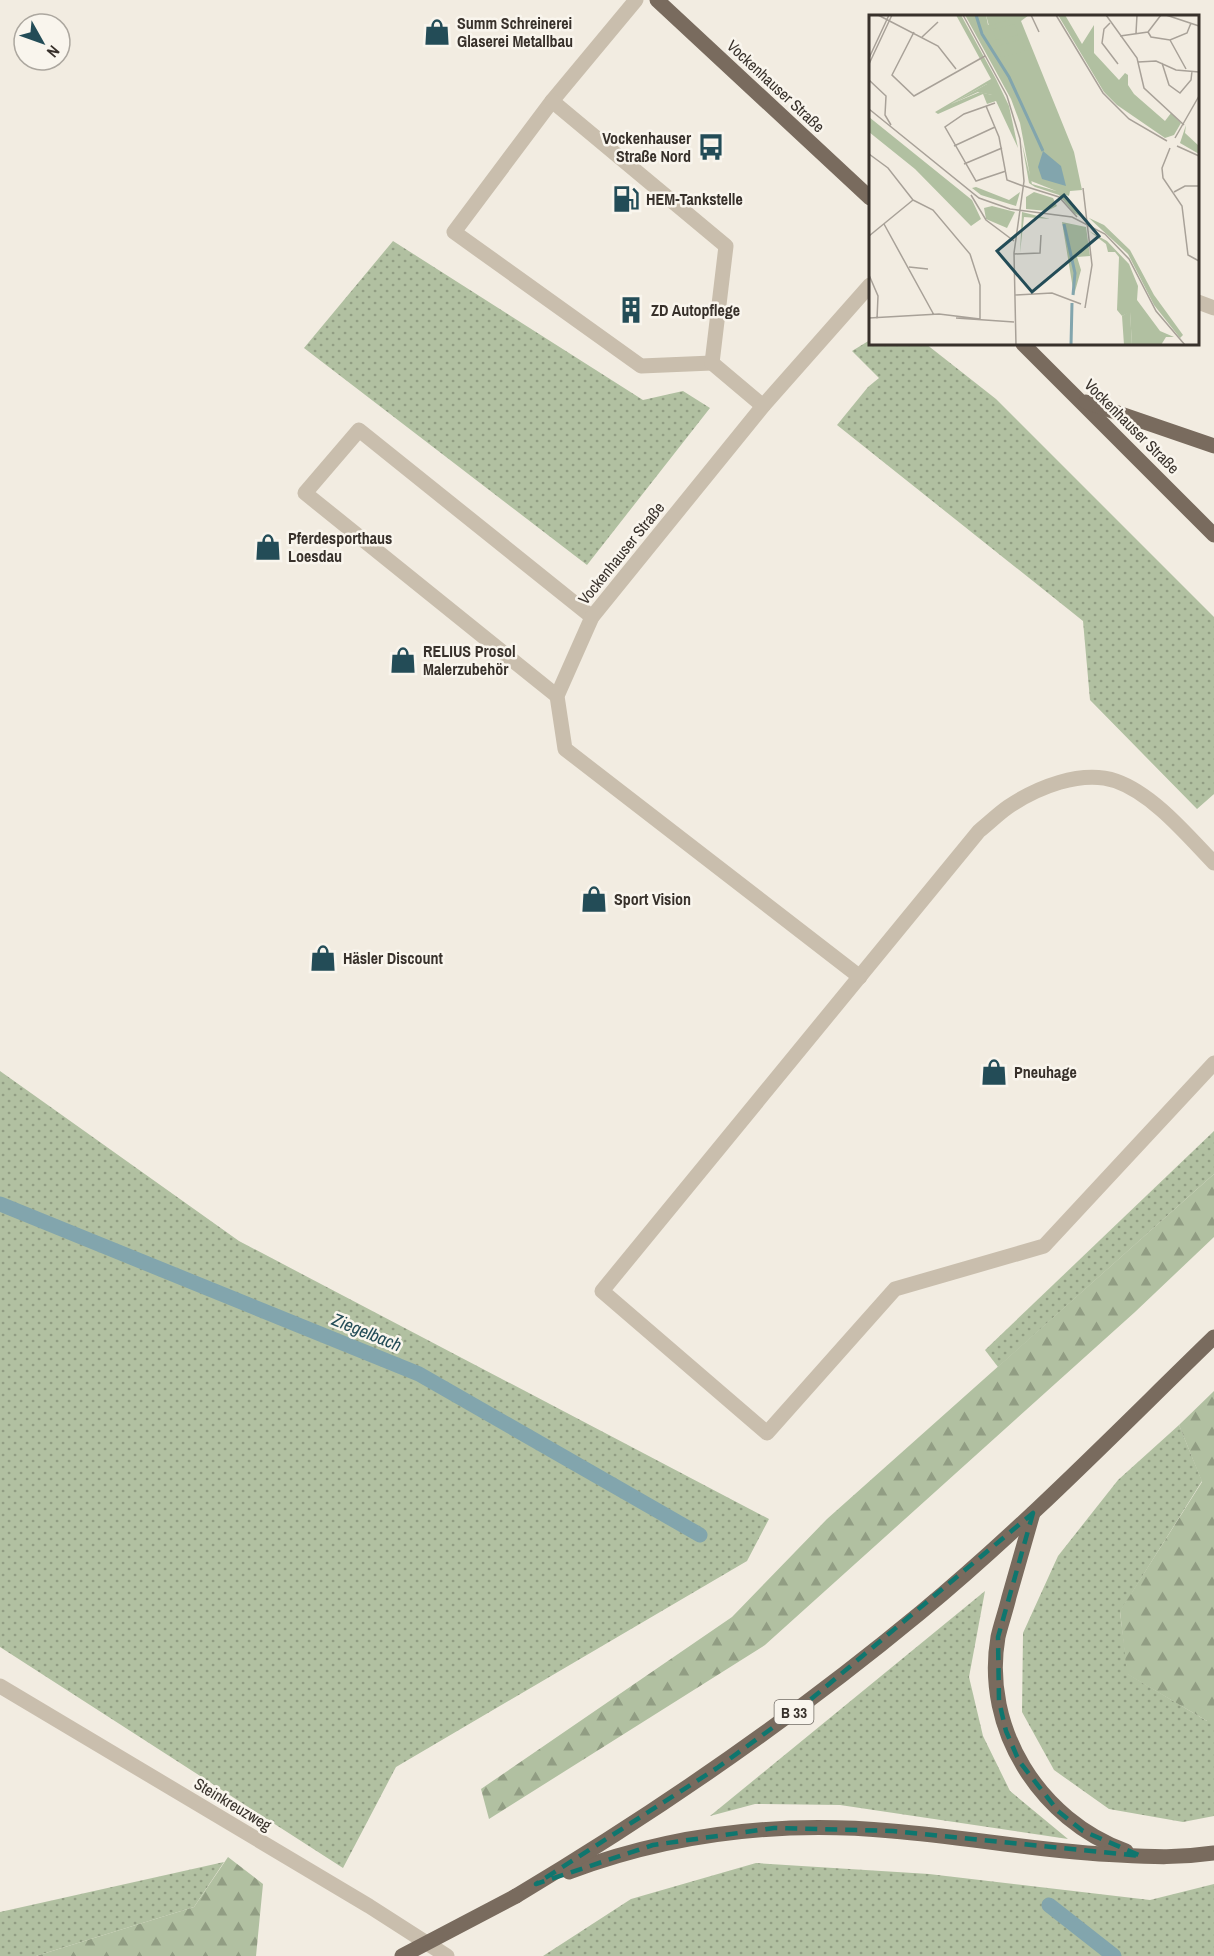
<svg xmlns="http://www.w3.org/2000/svg" width="1214" height="1956" font-family="'Archivo Narrow',sans-serif">
  <style>
    .grass { fill: url(#grass-dots) }
    .forest { fill: url(#forest-firs) }
    .lines { fill: none; stroke-linecap: round; stroke-linejoin: round }
    .stream { stroke: #82a5ad; stroke-width: 15 }
    .minor { stroke: #c9bead; stroke-width: 15 }
    .major { stroke: #796b5e; stroke-width: 15 }
    .major-bridge { stroke: #796b5e; stroke-width: 15 }
    .marked { fill: none; stroke: #0f766e; stroke-width: 4.5; stroke-dasharray: 12 8; stroke-linejoin: round }
    .labels { text-anchor: middle; dominant-baseline: central; stroke-width: 5; stroke-linejoin: round; paint-order: stroke }
    .shield { fill: #f9f5ed; stroke: #726c65; stroke-width: 1.5 }
    .shield-label { font-size: 15px; font-weight: bold; fill: #38312b }
    .poi-label { font-size: 16px; font-weight: bold; fill: #38312b; stroke: #f9f5ed; text-anchor: start }
    .street-label { font-size: 16px; fill: #38312b; stroke: #f9f5ed }
    .water-label { font-size: 18px; font-style: italic; fill: #234c57; stroke: #f9f5ed }
    .inset-river { fill: none; stroke: #82a5ad; stroke-width: 3 }
    .inset-road { fill: none; stroke: #a8a198; stroke-width: 1.5 }
    .view { fill: #234c57; fill-opacity: 0.15; stroke: #234c57; stroke-width: 3 }
    .inset-edge { fill: none; stroke: #38312b; stroke-width: 3 }
  </style>
  <defs>
    <pattern id="grass-dots" width="8" height="8" patternUnits="userSpaceOnUse" patternTransform="scale(1.5)"><rect width="8" height="8" fill="#b1c0a1"/><path d="M2 2h.1M6 6h.1" fill="none" stroke="#919d83" stroke-width="1.8" stroke-linecap="round"/></pattern>
    <pattern id="forest-firs" width="22" height="20" patternUnits="userSpaceOnUse" patternTransform="scale(1.5)"><rect width="22" height="20" fill="#b1c0a1"/><path d="M5 1l3.5 6h-7zM16 11l3.5 6h-7z" fill="#919d83"/></pattern>
  </defs>
  <rect width="100%" height="100%" fill="#f2ece1"/>
  <g class="grass">
    <path d="M393 241 643 400 683 391 710 408 587 565 304 348Z"/>
    <path d="M870 340V344H926L996 399 1214 617V794L1197 809 1090 700 1083 621 837 425 868 387 879 378 852 351Z"/>
    <path d="M0 1071 239 1241 769 1519 747 1561 396 1767 343 1868 0 1647Z"/>
    <path d="M1214 1131V1174L998 1367 985 1350Z"/>
    <path d="M1179 1425 1202 1481 1120 1612 1128 1674 1207 1721H1214V1816L1183 1822 1109 1809 1054 1770 1022 1712 1023 1633 1058 1556 1118 1480Z"/>
    <path d="M985 1591 969 1677 983 1736 1010 1791 1068 1839 840 1805 755 1804 710 1816Z"/>
    <path d="M224 1862 194 1907 36 1956H0V1912Z"/>
    <path d="M756 1863 929 1874 1150 1900 1214 1884V1956H543L631 1899Z"/>
  </g>
  <g class="forest">
    <path d="M1214 1174V1237L1135 1312 765 1645 489 1819 481 1789 732 1617 827 1519Z"/>
    <path d="M1214 1391V1721H1207L1127 1674 1120 1611 1202 1482 1179 1425Z"/>
    <path d="M228 1857 263 1884 256 1956H36L194 1907Z"/>
  </g>
  <g class="lines">
    <g class="stream">
      <path d="M0 1204 419 1374 700 1535"/>
      <path d="M1049 1905 1114 1956"/>
    </g>
    <g class="minor">
      <path d="M636 0 552 101 454 232 641 366 712 363"/>
      <path d="M552 101 726 246 712 363 763 406"/>
      <path d="M1198 302 1214 308"/>
      <path d="M557 696 305 493 359 430 592 617"/>
      <path d="M1214 863C1187 835 1153 794 1116 781 1081 769 1036 788 1008 807 998 814 989 823 979 831L602 1291 767 1433 895 1289 1044 1246 1214 1063"/>
      <path d="M860 977 565 749 557 696 592 617 763 406 870 285"/>
      <path d="M0 1686 369 1906 447 1956"/>
    </g>
    <g class="major">
      <path d="M657 0 870 198"/>
      <path d="M1023 344 1214 535"/>
      <path d="M1086 402 1214 446"/>
      <path d="M1033 1513C1025 1541 1017 1569 1009 1597 1006 1610 1001 1624 998 1637 982 1729 1040 1820 1126 1851"/>
      <path d="M569 1872C673 1833 783 1821 892 1831 968 1837 1043 1852 1119 1855 1153 1857 1180 1858 1214 1853"/>
      <path d="M516 1896C658 1811 793 1718 920 1613 1024 1527 1118 1430 1214 1337"/>
    </g>
    <path class="major-bridge" d="M402 1956 516 1896"/>
  </g>
  <path class="marked" d="M1033 1513 998 1637 999 1701 1006 1731 1019 1761 1058 1811 1083 1831 1141 1856 893 1831 774 1828 653 1845 536 1884 717 1768 804 1705Z"/>
  <defs>
    <symbol id="shop-bare" viewBox="-9 -9 18 18"><path d="M-5-2.5h2.3a2.7 3.5 0 0 1 5.4 0H5L5.5 6h-11ZM-1.5-2.5h3a1.5 2.3 0 0 0-3 0Z" fill="#234c57" stroke="#f9f5ed" stroke-width="2.5" paint-order="stroke"/></symbol>
    <symbol id="bus-bare" viewBox="-9 -9 18 18"><path d="M-5-6H5V4H4V6H2V4H-2V6H-4V4H-5ZM-3.5-4V0h7V-4ZM-3.5 1.2v1.5H-2V1.2ZM2 1.2v1.5H3.5V1.2Z" fill="#234c57" stroke="#f9f5ed" stroke-width="2.5" paint-order="stroke"/></symbol>
    <symbol id="fuel-bare" viewBox="-9 -9 18 18"><path d="M-5.5-6h7V0h2V4h1.3V-2.5L3-4.5l.8-.8L6-3V5H2.5V1h-1V6h-7ZM-4.2-4.7v3.2H.2V-4.7Z" fill="#234c57" stroke="#f9f5ed" stroke-width="2.5" paint-order="stroke"/></symbol>
    <symbol id="building-bare" viewBox="-9 -9 18 18"><path d="M-4-6H4V6H1V3H-1V6H-4ZM-2.5-4.3h1.7v1.8h-1.7ZM.8-4.3h1.7v1.8H.8ZM-2.5-1h1.7V.8h-1.7ZM.8-1h1.7V.8H.8Z" fill="#234c57" stroke="#f9f5ed" stroke-width="2.5" paint-order="stroke"/></symbol>
  </defs>
  <g fill-rule="evenodd">
    <use href="#shop-bare" x="418" y="13" width="38" height="38"/>
    <use href="#bus-bare" x="692" y="128" width="38" height="38"/>
    <use href="#fuel-bare" x="607" y="180" width="38" height="38"/>
    <use href="#building-bare" x="612" y="291" width="38" height="38"/>
    <use href="#shop-bare" x="249" y="528" width="38" height="38"/>
    <use href="#shop-bare" x="384" y="641" width="38" height="38"/>
    <use href="#shop-bare" x="575" y="880" width="38" height="38"/>
    <use href="#shop-bare" x="304" y="939" width="38" height="38"/>
    <use href="#shop-bare" x="975" y="1053" width="38" height="38"/>
  </g>
  <g class="labels">
    <rect class="shield" x="774.5" y="1700" width="39" height="24" rx="4.5"/>
    <g class="shield-label">
      <text x="794" y="1712">B 33</text>
    </g>
    <g class="poi-label">
      <text x="457" y="23">Summ Schreinerei<tspan x="457" dy="18">Glaserei Metallbau</tspan></text>
      <text x="691" y="138" text-anchor="end">Vockenhauser<tspan x="691" dy="18">Straße Nord</tspan></text>
      <text x="646" y="199">HEM-Tankstelle</text>
      <text x="651" y="310">ZD Autopflege</text>
      <text x="288" y="538">Pferdesporthaus<tspan x="288" dy="18">Loesdau</tspan></text>
      <text x="423" y="651">RELIUS Prosol<tspan x="423" dy="18">Malerzubehör</tspan></text>
      <text x="614" y="899">Sport Vision</text>
      <text x="343" y="958">Häsler Discount</text>
      <text x="1014" y="1072">Pneuhage</text>
    </g>
    <g class="street-label">
      <text transform="translate(776 86) rotate(43)">Vockenhauser Straße</text>
      <text transform="translate(1132 426) rotate(45)">Vockenhauser Straße</text>
      <text transform="translate(621 553) rotate(-51)">Vockenhauser Straße</text>
      <text transform="translate(233 1804) rotate(31)">Steinkreuzweg</text>
    </g>
    <g class="water-label">
      <text transform="translate(367 1332) rotate(22)">Ziegelbach</text>
    </g>
  </g>
  <g transform="translate(869 15)">
    <rect width="330" height="330" fill="#f2ece1"/>
    <path d="M87 0H92L127 64H122ZM96 0H117L119 10 145 0H160L152 6 205 137 213 175 201 176 200 181 162 166 151 108 142 84ZM118 69H123V80L109 77 82 89ZM153 128 163 169 194 178 215 203 205 198 190 180 166 172 160 168ZM123 191 146 197 138 213 117 204 115 193ZM153 197 181 204 155 202 151 238ZM220 203 235 210 261 235 285 280 314 320 311 323 285 290 259 239ZM193 207 217 212 221 241 208 242 212 255 205 280ZM220 216 238 226 260 249 269 271 268 285 291 316 305 322H297L292 330H263L261 297 253 301 248 295 250 242 246 237H239L237 229Z" fill="#b1c0a1"/>
    <path d="M189 0H196L213 29 225 10V38L250 65 256 58 259 60V70L265 79 296 106 302 98 312 108 305 120 296 123 248 90 235 77ZM122 64H127L140 91 149 133 127 86 118 89 114 79 69 99 66 97ZM118 69 123 70V80L111 77 82 89ZM0 102 103 185 112 204 102 211 46 154 0 117ZM317 110 316 118 330 131V139L311 128ZM107 172 140 185 151 177 147 191 112 180 103 173ZM165 177 184 183 188 191 178 196 157 194V182ZM120 193 138 197 137 207 122 202 117 197Z" fill="#b1c0a1" fill-rule="evenodd"/>
    <path d="M117 0H145L146 3 120 11ZM146 9 149 20 127 25 124 14ZM153 24 156 36 132 42 129 31ZM261 296 263 330H255L253 301Z" fill="#b1c0a1"/>
    <path d="M174 136 192 151 197 171 173 164 169 152Z" fill="#82a5ad"/>
    <path class="inset-river" d="M107 0 113 19 140 62 174 136M195 209 206 258 204 280M202 330 203 288"/>
    <path class="inset-road" d="M9 0 69 31 87 54M94 0 138 81 151 124 155 166 145 238 147 330M162 0 170 17M187 0 234 78 260 104 298 126M237 0 268 43 275 73 315 110M297 0 330 11M241 8 235 14 233 28 249 49M45 17 23 60 45 81 116 41M279 17 282 22 301 25 318 18 322 8M267 18 268 0M251 21 279 17 292 0M53 22 69 7M301 25 317 54M0 43 20 0M269 47 287 46 307 55 330 57M293 48 300 70 311 78 322 65 323 56M0 49 23 0M0 65 17 81 16 100 22 110M126 88 95 99 76 112 107 166 137 156M117 91 130 122 138 165 154 171M0 94 110 183 141 194 203 202 236 219 260 244 287 296 316 330M306 123 330 81M85 131 126 112M308 131 330 141M301 133 293 153 294 163 313 191 319 240 330 246M0 139 19 153 44 185M95 149 133 133M155 171 190 182 208 202M214 173 223 250 216 293M305 177 316 171H330M102 180 117 205 145 226M44 185 64 195 101 239 111 270V305M15 209 65 300M0 221 44 185M145 239 171 238 172 220M40 252 59 254M0 260 9 281 8 304M146 280 183 278 212 289M0 303 70 299 111 304M87 303 145 307"/>
    <path class="view" d="M195 180 230 221 163 277 128 236Z"/>
    <rect width="330" height="330" class="inset-edge"/>
  </g>
  <g transform="translate(42 42) rotate(130)"><circle r="28" fill="#f9f5ed" stroke="#aca79f" stroke-width="1.5"/>
  <path d="M0-4.5L10 22L0 15L-10 22Z" fill="#234c57"/>
  <text y="-9" font-size="16" font-weight="bold" text-anchor="middle" fill="#38312b">N</text>
  </g>
</svg>
